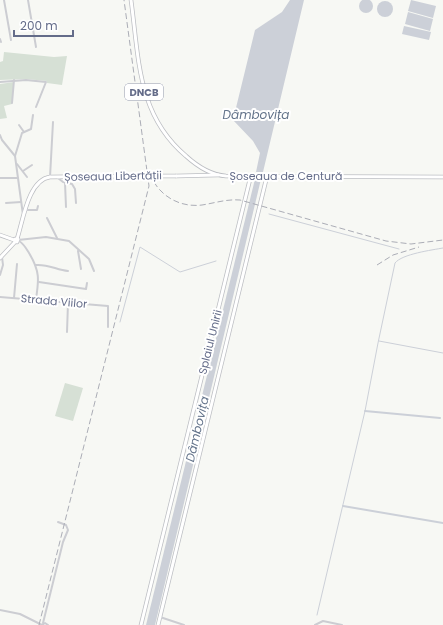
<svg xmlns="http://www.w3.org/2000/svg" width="443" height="625" font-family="Poppins,sans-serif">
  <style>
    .green { fill: #d6e0d5 }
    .water { fill: #ccd0d8 }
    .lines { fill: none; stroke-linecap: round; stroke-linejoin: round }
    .stream { stroke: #ccd0d8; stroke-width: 1 }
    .canal { stroke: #ccd0d8; stroke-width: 2 }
    .major-casing { stroke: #bcbec3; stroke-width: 4.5 }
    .minor { stroke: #cccdd2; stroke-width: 2 }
    .major { stroke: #fff; stroke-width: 3 }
    .rail { stroke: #abadb6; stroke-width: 1; stroke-dasharray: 6 3; stroke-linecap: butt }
    .major-bridge-casing { stroke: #bcbec3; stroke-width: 4.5; stroke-linecap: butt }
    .major-bridge { stroke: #fff; stroke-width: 3 }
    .labels { text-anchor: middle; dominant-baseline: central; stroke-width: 4; stroke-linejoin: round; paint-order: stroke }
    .shield { fill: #fff; stroke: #9298ac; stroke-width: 1 }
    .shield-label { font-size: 10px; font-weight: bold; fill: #646c89 }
    .street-label { font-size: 11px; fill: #646c89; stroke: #fff }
    .water-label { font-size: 12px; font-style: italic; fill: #64748b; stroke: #fff }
  </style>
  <rect width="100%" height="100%" fill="#f7f8f4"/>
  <g class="green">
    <path d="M4 52 54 57 67 56 62 85 47 83V81L26 79 0 80V62L3 61Z"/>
    <path d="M14 82 12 104 4 106 7 118 0 119V84Z"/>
    <path d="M65 383 83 388 73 421 55 416Z"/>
  </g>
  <g class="water">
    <circle cx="366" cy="6" r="7"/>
    <path d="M290 0H304L263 172H256L260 153 253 141 233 120 255 30 282 12Z"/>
    <path d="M411 0 436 6 433 18 408 11Z"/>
    <circle cx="385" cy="9" r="8"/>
    <path d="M408 12 433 19 430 31 405 24Z"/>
    <path d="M404 26 431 32 429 40 402 34Z"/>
    <path d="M255 179H261L155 625H146Z"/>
  </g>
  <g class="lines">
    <g class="stream">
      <path d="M269 214 399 249"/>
      <path d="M120 322 140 247 180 272 216 261"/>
      <path d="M379 341 443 353"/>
      <path d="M317 615 365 411 378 343 395 263C402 254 432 250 443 248"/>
    </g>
    <g class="canal">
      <path d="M365 411 440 418"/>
      <path d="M343 506 443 523"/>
    </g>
    <defs>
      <g id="major">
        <path d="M131 0C139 58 137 115 186 156 197 166 211 175 226 176L443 177"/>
        <path d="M176 176 218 175"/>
        <path d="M0 235 14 240"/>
        <path d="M15 239H18L17 242 15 241Z"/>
        <path d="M17 239C23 221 28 180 50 177L131 176"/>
        <path d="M0 258 15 242"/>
        <path d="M141 625 251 175"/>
        <path d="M158 625 267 176"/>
      </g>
    </defs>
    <use href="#major" class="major-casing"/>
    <g class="minor">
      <path d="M4 0 11 40"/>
      <path d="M28 0 36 47"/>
      <path d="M0 39 1 42"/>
      <path d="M0 82 26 80 46 82 36 107"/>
      <path d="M12 103 14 80"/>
      <path d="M19 125 24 132"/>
      <path d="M0 135 2 140 15 156 23 215"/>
      <path d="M15 156 22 133 31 129 33 115"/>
      <path d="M17 164 27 177"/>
      <path d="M23 171 32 165"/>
      <path d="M50 177 53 122"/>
      <path d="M0 178H18"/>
      <path d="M58 178 63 182 72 184 75 189 76 203"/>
      <path d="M65 183 66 207"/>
      <path d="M6 203 21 202"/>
      <path d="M26 210H37L38 206"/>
      <path d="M47 218 57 238"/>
      <path d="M18 240 46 237 69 241 89 259 94 271"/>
      <path d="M19 241C24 244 26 248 29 253 40 271 39 280 36 299"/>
      <path d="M78 251 81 269"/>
      <path d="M36 265C48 264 57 270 68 271"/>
      <path d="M0 275 3 265 2 257"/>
      <path d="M39 282 86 289 87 283"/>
      <path d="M0 297 108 306V327"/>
      <path d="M14 298 17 264"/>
      <path d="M67 332 68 303"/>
      <path d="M0 610 20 614 42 625 45 623 48 625"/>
      <path d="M160 617 184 625"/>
      <path d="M43 623 63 542 68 530 66 525 58 522"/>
      <path d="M315 625 323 621 342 625"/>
    </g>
    <use href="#major" class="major"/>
    <g class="rail">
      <path d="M150 174C158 195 179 208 202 205 215 203 226 199 240 200L386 241 411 244 443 240"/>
      <path d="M377 265 393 255 419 247"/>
      <path d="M39 625 149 186 124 0"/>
    </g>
    <defs>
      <path id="major-bridge" d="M131 176H176"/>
    </defs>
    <use href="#major-bridge" class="major-bridge-casing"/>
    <use href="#major-bridge" class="major-bridge"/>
  </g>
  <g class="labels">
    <rect class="shield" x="125" y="84" width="38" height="16" rx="3"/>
    <g class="shield-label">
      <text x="144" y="92">DNCB</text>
    </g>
    <g class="street-label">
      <text transform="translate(113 176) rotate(-1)">Șoseaua Libertății</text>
      <text x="286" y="176">Șoseaua de Centură</text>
      <text transform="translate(54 301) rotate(5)">Strada Viilor</text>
      <text transform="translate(210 342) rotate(-76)">Splaiul Unirii</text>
    </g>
    <g class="water-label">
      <text x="256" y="114">Dâmbovița</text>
      <text transform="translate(197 429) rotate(-77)">Dâmbovița</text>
    </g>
  </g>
  <path d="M14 30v6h59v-6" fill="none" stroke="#646c89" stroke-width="2"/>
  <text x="20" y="30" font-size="12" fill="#646c89" stroke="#ffffff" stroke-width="3" paint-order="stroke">200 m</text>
</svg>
